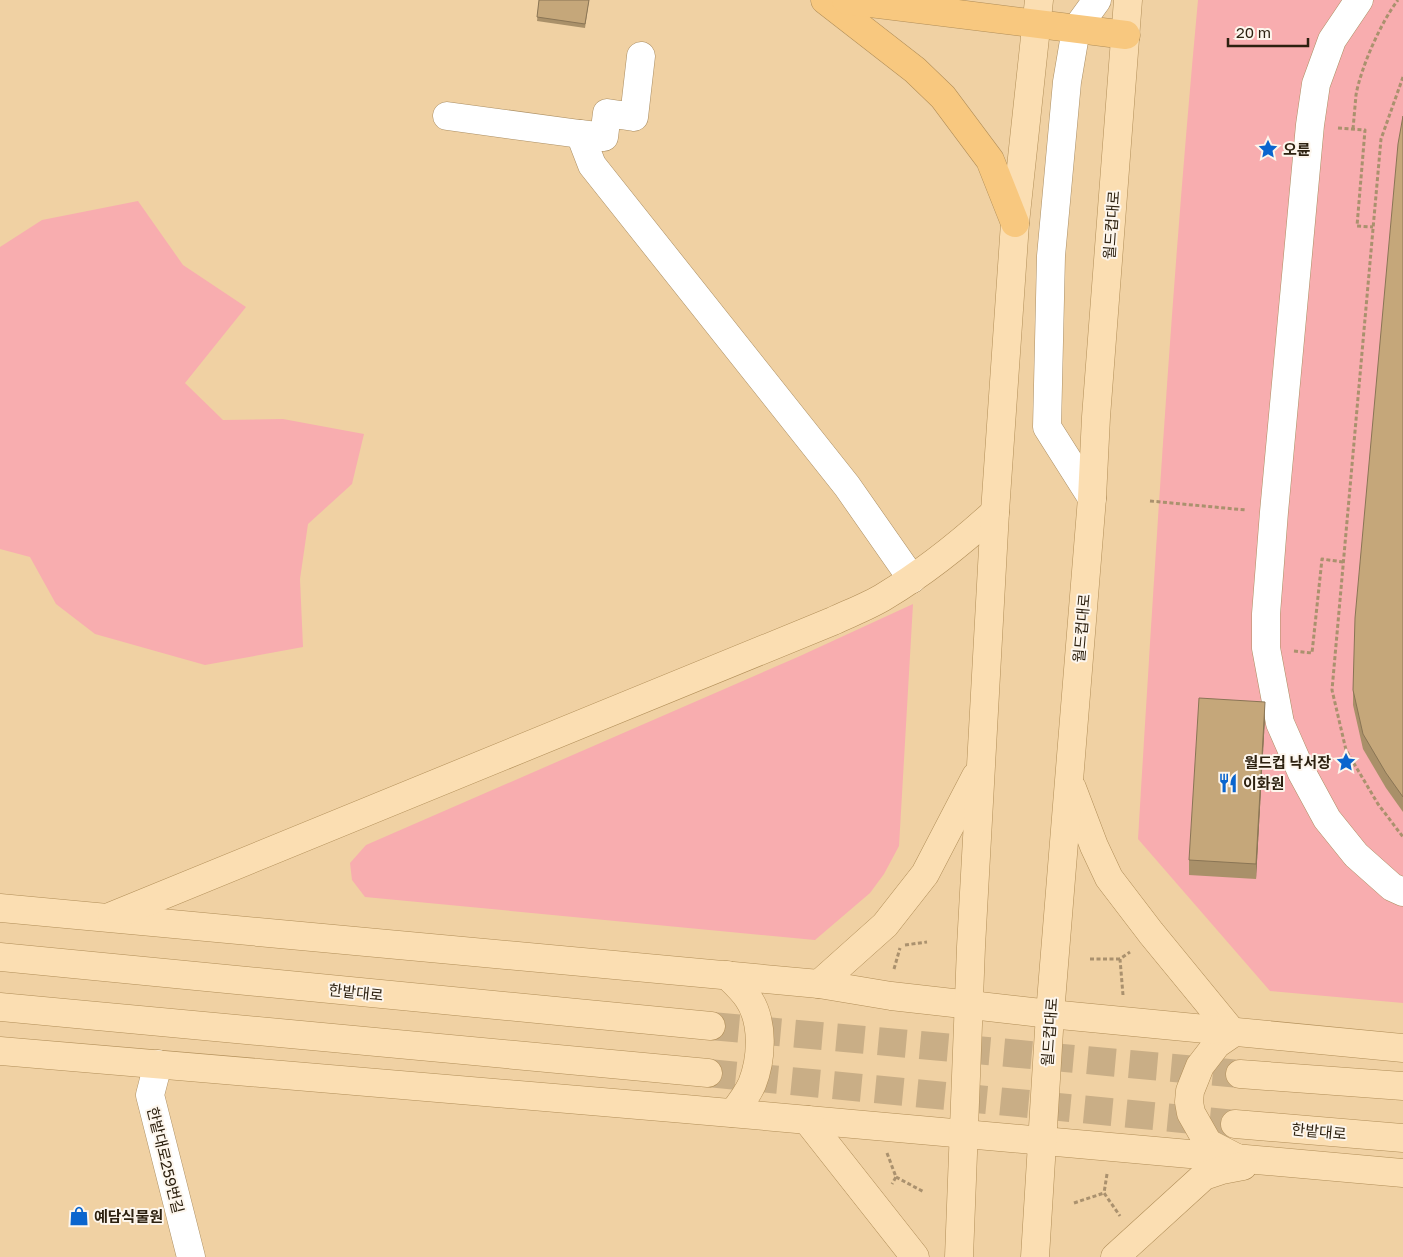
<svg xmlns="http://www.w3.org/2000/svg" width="1403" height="1257" font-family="'Golos Text','Noto Sans KR',sans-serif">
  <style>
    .green { fill: #f8adaf }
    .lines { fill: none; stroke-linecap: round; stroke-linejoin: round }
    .major-tunnel { stroke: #c9ae86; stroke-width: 28; stroke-dasharray: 28 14; stroke-linecap: butt }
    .minor-casing { stroke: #ab8e62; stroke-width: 29 }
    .major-casing { stroke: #b18e58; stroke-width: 29 }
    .highway-casing { stroke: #b18e58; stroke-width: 29 }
    .path { stroke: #aa916e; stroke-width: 3; stroke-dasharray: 4 2.5; stroke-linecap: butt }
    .minor { stroke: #fff; stroke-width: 28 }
    .major { stroke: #fbdeb2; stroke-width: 28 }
    .highway { stroke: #f8c87f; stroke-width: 28 }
    .wall { fill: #a99069 }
    .shaded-wall { fill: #8a7555 }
    .building { fill: #c5a77a; stroke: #8a7555 }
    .labels { text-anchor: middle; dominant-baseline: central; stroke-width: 4; stroke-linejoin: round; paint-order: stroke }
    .poi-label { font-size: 15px; font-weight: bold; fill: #2d2110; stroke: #fdf6ed; text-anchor: start }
    .street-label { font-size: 15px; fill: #2d2110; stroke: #fdf6ed }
  </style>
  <rect width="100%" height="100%" fill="#f0d1a3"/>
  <g class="green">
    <path d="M1198 0H1403V1003L1270 991 1138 839C1155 559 1172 279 1198 0Z"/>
    <path d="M138 201 183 265 246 307 185 383 223 420 283 419 364 434 352 484 308 524 300 579 303 647 205 665 95 634 56 604 30 557 0 549V247L42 220Z"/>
    <path d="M913 604 899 846 884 874 870 893 815 940 365 897 352 880 350 863 366 845 800 656Z"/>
  </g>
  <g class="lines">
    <g class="major-tunnel">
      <path d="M711 1026 1240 1074"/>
      <path d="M708 1073 1235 1124"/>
    </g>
    <defs>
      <g id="minor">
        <path d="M1359 0 1332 40 1316 84 1310 125 1274 512 1266 614V648L1280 723 1302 773 1327 819 1356 855 1392 887 1403 892"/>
        <path d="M641 56 634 117 607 113 604 137 580 134 592 165 847 486 912 579"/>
        <path d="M447 116 580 134"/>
        <path d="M1092 498 1047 427 1051 256 1067 82 1076 29 1097 0"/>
        <path d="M158 1064 150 1095 191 1257"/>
      </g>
      <g id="major">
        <path d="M1072 788 1094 846 1109 878 1151 933 1233 1033 1217 1044 1200 1066 1190 1091 1189 1102 1191 1113 1208 1143 1235 1157"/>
        <path d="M0 908 819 984 891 996 1050 1014 1403 1048"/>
        <path d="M112 916 833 621C850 613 869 606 885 596 925 572 961 543 995 512"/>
        <path d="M0 957 711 1026"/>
        <path d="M727 975C734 982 742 989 748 998 764 1021 762 1059 752 1084 747 1095 740 1104 733 1113"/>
        <path d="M819 984 885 925 925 874 976 776"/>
        <path d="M0 1007 708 1073"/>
        <path d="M0 1051 685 1109 1403 1173"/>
        <path d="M1240 1074 1403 1086"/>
        <path d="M807 1120 915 1257"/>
        <path d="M1235 1124 1403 1138"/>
        <path d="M959 1257 971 947 995 512 1015 223 1039 0"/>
        <path d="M1035 1257 1050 1014 1092 498 1096 417 1128 0"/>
        <path d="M1115 1257 1204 1176 1222 1170 1243 1166"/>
      </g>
      <g id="highway">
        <path d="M825 0 915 70 943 97 990 160 1015 223"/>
        <path d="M846 0 1126 35"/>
      </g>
    </defs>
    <use href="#minor" class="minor-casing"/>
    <use href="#major" class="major-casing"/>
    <use href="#highway" class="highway-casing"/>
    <g class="path">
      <path d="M1403 77 1381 139 1332 690 1346 750 1378 804 1403 837"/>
      <path d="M1338 128 1365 130 1357 226 1373 227"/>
      <path d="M1353 129C1354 118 1355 106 1356 95 1361 67 1381 22 1398 0"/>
      <path d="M1150 501 1246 510"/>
      <path d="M1294 651 1312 653 1322 559 1343 562"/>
      <path d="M905 945 927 942"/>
      <path d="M1090 959H1120"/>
      <path d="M894 969 900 948"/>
      <path d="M1123 995 1120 959 1130 952"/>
      <path d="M887 1153 896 1177 892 1184"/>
      <path d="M1107 1174 1104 1193 1120 1216"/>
      <path d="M896 1177 924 1192"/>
      <path d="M1074 1203 1104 1193"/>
    </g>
    <use href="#minor" class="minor"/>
    <use href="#major" class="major"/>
    <use href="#highway" class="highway"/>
  </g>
  <g class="wall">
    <path d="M539 0H589L585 28 537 21Z"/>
    <path d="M1403 116V812L1386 788 1363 749 1353 705V690Z"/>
    <path d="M1265 717 1256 879 1189 875V860Z"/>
  </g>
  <path class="shaded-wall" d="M1265 702V717L1256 879V864Z"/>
  <g class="building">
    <path d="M539 0H589L585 24 537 17Z"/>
    <path d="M1403 116V797L1386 773 1363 734 1353 690 1355 618 1398 144Z"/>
    <path d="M1199 698 1265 702 1256 864 1189 860Z"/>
  </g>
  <defs>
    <symbol id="sight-bare" viewBox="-9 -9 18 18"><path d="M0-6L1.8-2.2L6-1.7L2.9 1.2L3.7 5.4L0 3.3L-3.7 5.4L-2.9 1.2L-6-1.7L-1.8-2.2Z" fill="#0a65ce" stroke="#fdf6ed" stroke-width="2.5" paint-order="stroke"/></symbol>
    <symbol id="restaurant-bare" viewBox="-9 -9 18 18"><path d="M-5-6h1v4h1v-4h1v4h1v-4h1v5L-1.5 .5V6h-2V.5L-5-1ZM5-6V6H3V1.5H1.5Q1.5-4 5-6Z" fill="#0a65ce" stroke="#fdf6ed" stroke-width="2.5" paint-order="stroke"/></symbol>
    <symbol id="shop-bare" viewBox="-9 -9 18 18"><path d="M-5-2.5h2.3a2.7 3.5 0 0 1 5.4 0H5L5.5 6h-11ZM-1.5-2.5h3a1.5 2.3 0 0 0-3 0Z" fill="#0a65ce" stroke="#fdf6ed" stroke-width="2.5" paint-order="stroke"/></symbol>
  </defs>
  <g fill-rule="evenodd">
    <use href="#sight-bare" x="1254" y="135" width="28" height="28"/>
    <use href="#sight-bare" x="1332" y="748" width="28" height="28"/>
    <use href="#restaurant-bare" x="1214" y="769" width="28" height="28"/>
    <use href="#shop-bare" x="65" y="1202" width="28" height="28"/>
  </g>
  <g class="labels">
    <g class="poi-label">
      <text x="1283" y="149">오륜</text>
      <text x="1331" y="762" text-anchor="end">월드컵 낙서장</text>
      <text x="1243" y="783">이화원</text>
      <text x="94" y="1216">예담식물원</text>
    </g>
    <g class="street-label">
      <text transform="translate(1111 225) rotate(-86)">월드컵대로</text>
      <text transform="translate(1081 628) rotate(-85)">월드컵대로</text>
      <text transform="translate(356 992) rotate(6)">한밭대로</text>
      <text transform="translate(1049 1032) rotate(-86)">월드컵대로</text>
      <text transform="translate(1319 1131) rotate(5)">한밭대로</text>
      <text transform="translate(166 1160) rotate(76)">한밭대로259번길</text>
    </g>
  </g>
  <path d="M1228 38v8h80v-8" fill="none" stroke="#2d2110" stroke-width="2.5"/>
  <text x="1236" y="38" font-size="15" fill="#2d2110" stroke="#fdf6ed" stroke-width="4" paint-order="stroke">20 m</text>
</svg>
